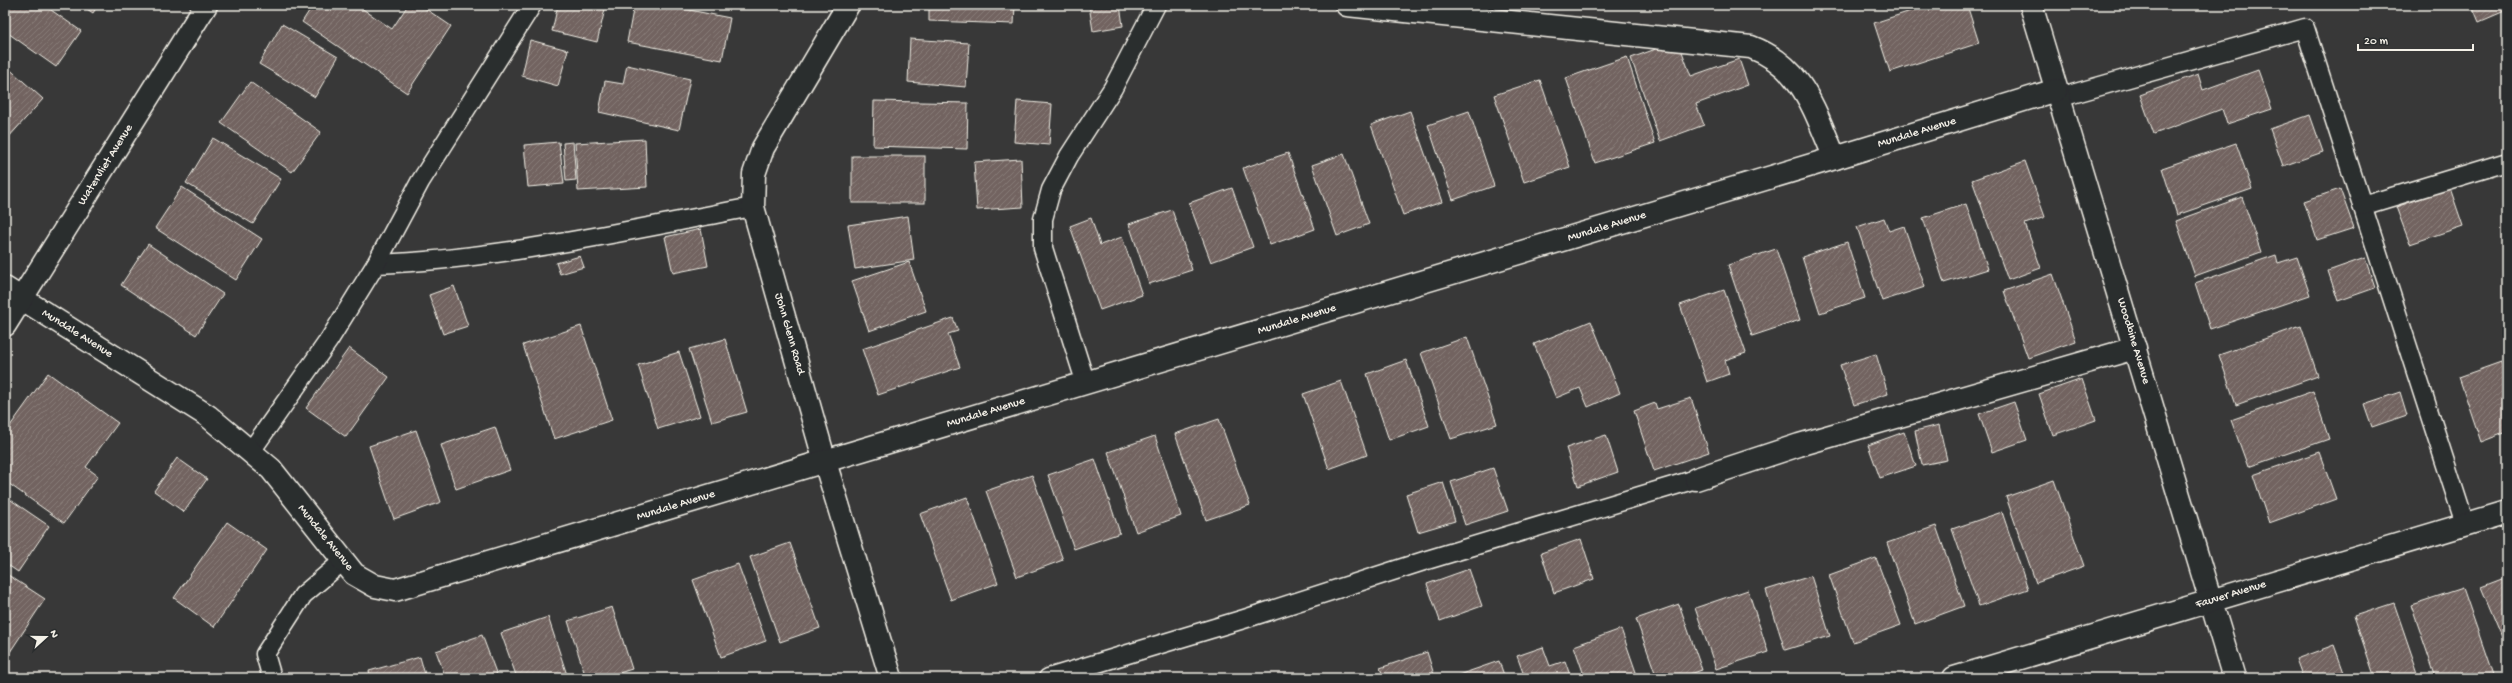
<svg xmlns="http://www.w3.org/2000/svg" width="2512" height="683" font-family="'Gochi Hand',sans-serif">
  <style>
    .building { fill: url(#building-hatch); stroke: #f4f1e8 }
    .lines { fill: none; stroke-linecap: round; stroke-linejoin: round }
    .lane-casing { stroke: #f4f1e8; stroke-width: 21 }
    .street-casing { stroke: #f4f1e8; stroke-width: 25 }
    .secondary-casing { stroke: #f4f1e8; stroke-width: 25 }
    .lane { stroke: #2a2d2e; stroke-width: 18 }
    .street { stroke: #2a2d2e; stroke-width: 22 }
    .secondary { stroke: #2a2d2e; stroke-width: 22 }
    .labels { text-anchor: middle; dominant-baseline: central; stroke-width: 4; stroke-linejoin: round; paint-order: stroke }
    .street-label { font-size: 12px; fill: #f4f1e8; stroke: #2a2d2e }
  </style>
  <defs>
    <pattern id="building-hatch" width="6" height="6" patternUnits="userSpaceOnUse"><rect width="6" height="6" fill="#726460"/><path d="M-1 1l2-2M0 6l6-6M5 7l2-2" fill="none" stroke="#877b77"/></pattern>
  </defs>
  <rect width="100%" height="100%" fill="#383838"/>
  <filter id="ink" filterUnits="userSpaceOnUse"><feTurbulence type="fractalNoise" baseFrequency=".025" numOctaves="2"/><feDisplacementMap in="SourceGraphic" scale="8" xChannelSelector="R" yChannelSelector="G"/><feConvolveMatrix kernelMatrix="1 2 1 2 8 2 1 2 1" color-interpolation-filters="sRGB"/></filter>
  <g filter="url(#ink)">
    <g class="building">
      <path d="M6 5H44L81 31 56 67 5 31Z"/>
      <path d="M81 5H98L93 13Z"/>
      <path d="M313 5H357L392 29 408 5H420L451 26 407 93 302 22Z"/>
      <path d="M450 5H462L458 10Z"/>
      <path d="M558 5H606L597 42 552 31Z"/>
      <path d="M634 5H664L730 18 722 60 627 42Z"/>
      <path d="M929 5H1015L1014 24 929 21Z"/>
      <path d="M1089 5H1120L1123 26 1093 31Z"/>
      <path d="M1929 5H1967L1979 43 1890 72 1874 23Z"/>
      <path d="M2472 5H2507V10L2479 22Z"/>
      <path d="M282 24 338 57 315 97 259 64Z"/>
      <path d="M910 39 969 43 966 87 908 82Z"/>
      <path d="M530 40 568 50 558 86 522 76Z"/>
      <path d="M1678 41 1691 76 1739 59 1748 85 1696 104 1704 125 1660 141 1631 58Z"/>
      <path d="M1627 57 1655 143 1595 163 1566 78Z"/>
      <path d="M5 65 43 99 7 139 5 137Z"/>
      <path d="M627 65 690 79 679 130 599 112 605 81 623 84Z"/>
      <path d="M2258 70 2272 109 2227 124 2222 109 2154 134 2140 95 2198 74 2203 90Z"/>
      <path d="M1540 80 1570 167 1524 182 1494 95Z"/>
      <path d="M250 82 321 132 292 172 221 123Z"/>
      <path d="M874 101 968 103 967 149 873 146Z"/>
      <path d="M1017 101 1052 104 1049 145 1014 142Z"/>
      <path d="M1410 111 1442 202 1403 215 1371 125Z"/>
      <path d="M1469 111 1494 186 1453 200 1428 125Z"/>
      <path d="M2310 115 2323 152 2283 166 2270 129Z"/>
      <path d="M213 138 281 179 253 224 186 183Z"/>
      <path d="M645 139 647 187 578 191 575 143Z"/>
      <path d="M559 142 564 184 528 187 524 145Z"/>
      <path d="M573 142 576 180 566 181 563 143Z"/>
      <path d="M2236 143 2252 189 2177 215 2162 168Z"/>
      <path d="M1288 153 1315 229 1270 245 1243 168Z"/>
      <path d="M1344 154 1369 224 1337 236 1312 165Z"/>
      <rect x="852" y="156" width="73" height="47"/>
      <path d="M1021 159 1023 207 977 210 974 162Z"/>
      <path d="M2025 161 2045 217 2025 224 2041 268 2008 280 1972 180Z"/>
      <path d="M182 187 262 239 236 280 155 228Z"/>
      <path d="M1232 188 1253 247 1211 262 1189 203Z"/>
      <path d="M2450 188 2463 226 2410 244 2396 207Z"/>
      <path d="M2340 189 2354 228 2317 240 2304 201Z"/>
      <path d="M2242 197 2261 252 2195 276 2176 221Z"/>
      <path d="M1966 204 1988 269 1944 283 1923 218Z"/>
      <path d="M1172 210 1192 270 1149 284 1129 224Z"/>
      <path d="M908 216 914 260 855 269 848 225Z"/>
      <path d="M1091 218 1100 245 1122 237 1142 295 1100 310 1070 226Z"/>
      <path d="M1884 218 1889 231 1904 226 1925 287 1882 301 1857 227Z"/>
      <path d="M701 229 708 266 673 273 665 237Z"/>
      <path d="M1847 242 1865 298 1820 313 1802 257Z"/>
      <path d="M148 244 223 294 196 335 121 285Z"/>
      <path d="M1776 249 1800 320 1752 336 1728 265Z"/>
      <path d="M2276 255 2278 263 2297 257 2310 295 2210 329 2195 283Z"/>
      <path d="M580 256 584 267 560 274 556 263Z"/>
      <path d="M2365 258 2375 288 2338 301 2328 271Z"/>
      <path d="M909 262 926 311 869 331 852 281Z"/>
      <path d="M2053 274 2076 341 2028 358 2004 291Z"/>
      <path d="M454 286 468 326 443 334 429 295Z"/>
      <path d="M1724 290 1746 353 1725 360 1729 374 1707 382 1680 305Z"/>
      <path d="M953 318 958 331 948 334 960 367 878 395 862 349Z"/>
      <path d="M1591 321 1620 393 1588 407 1580 388 1556 398 1534 344Z"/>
      <path d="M581 326 612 420 554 439 523 345Z"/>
      <path d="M2301 326 2318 376 2236 405 2219 355Z"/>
      <path d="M1467 337 1497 424 1451 439 1421 353Z"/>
      <path d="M725 339 747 412 712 422 689 349Z"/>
      <path d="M349 348 389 377 346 437 306 408Z"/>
      <path d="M679 352 700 416 658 429 638 365Z"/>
      <path d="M1876 354 1888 394 1854 405 1840 365Z"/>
      <path d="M1406 360 1429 426 1389 440 1367 374Z"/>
      <path d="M2501 362 2507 380V432L2481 442 2459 377Z"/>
      <path d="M48 373 118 423 86 467 98 476 64 523 5 481V433Z"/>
      <path d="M2082 379 2096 420 2053 435 2039 394Z"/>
      <path d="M1341 381 1367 455 1329 469 1303 394Z"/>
      <path d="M2313 391 2329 439 2248 467 2231 420Z"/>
      <path d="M2400 392 2407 415 2372 427 2364 404Z"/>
      <path d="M1691 398 1709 452 1654 471 1634 411 1655 403 1657 409Z"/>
      <path d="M2014 402 2027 440 1992 452 1979 414Z"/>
      <path d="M1219 419 1250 505 1206 520 1175 434Z"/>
      <path d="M1939 425 1947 460 1922 465 1915 431Z"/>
      <path d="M495 427 510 470 456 489 441 445Z"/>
      <path d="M416 430 441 502 394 519 369 446Z"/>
      <path d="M1904 432 1916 466 1880 478 1868 445Z"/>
      <path d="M1606 435 1618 472 1578 486 1566 448Z"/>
      <path d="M1155 436 1181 516 1136 532 1108 452Z"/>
      <path d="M2319 452 2336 499 2269 523 2253 475Z"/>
      <path d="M177 458 207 479 184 512 154 491Z"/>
      <path d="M1095 459 1120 533 1074 549 1048 475Z"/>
      <path d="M1493 468 1508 511 1465 525 1451 482Z"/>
      <path d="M1032 475 1063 560 1017 577 986 491Z"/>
      <path d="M2054 480 2084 566 2036 583 2006 497Z"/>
      <path d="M1443 482 1455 521 1418 532 1406 494Z"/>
      <path d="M5 496 49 526 18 572 5 563Z"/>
      <path d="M967 497 998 583 951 600 920 514Z"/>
      <path d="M2002 512 2028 589 1979 606 1952 529Z"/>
      <path d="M227 522 267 550 214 627 174 598Z"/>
      <path d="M1936 526 1964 606 1915 624 1887 543Z"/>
      <path d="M1581 539 1594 579 1554 593 1541 553Z"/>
      <path d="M790 543 820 628 780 642 750 557Z"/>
      <path d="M1876 558 1901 625 1853 642 1829 575Z"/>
      <path d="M738 564 766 641 721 657 693 580Z"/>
      <path d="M1469 569 1482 606 1440 621 1427 584Z"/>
      <path d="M5 573 45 599 10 652 5 649Z"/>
      <path d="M1811 576 1830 636 1785 650 1766 590Z"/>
      <path d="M2507 577V649L2481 587Z"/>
      <path d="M2463 588 2493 675 2484 678H2436L2411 605Z"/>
      <path d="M1748 590 1768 652 1716 669 1695 608Z"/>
      <path d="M2394 603 2419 676 2414 678H2375L2354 616Z"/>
      <path d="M1679 604 1702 670 1679 678H1657L1636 619Z"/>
      <path d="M612 607 632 669 603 678H586L568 621Z"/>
      <path d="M548 617 568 678H517L501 633Z"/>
      <path d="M1621 629 1638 678H1585L1574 646Z"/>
      <path d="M482 635 498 678H446L436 651Z"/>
      <path d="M2334 645 2346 678H2303L2296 659Z"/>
      <path d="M1543 647 1550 666 1565 661 1571 678H1525L1517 656Z"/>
      <path d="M1427 652 1435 678H1384L1380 668Z"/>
      <path d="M420 657 426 678H371L369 671Z"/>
      <path d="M1499 661 1505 678H1450Z"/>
    </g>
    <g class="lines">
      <defs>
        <g id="lane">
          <path d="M2058 98 2305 28 2465 524"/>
          <path d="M2362 206 2507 162"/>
          <path d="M376 264C503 259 628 230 753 207"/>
          <path d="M1086 384 1043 248V219L1051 190 1069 156 1113 88 1156 5"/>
          <path d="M251 451 329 340 376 264 420 182 532 5"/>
          <path d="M272 678 265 654 303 595 343 561"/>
          <path d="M1048 678 1244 619 1427 560 1696 479"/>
        </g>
        <g id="street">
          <path d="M848 5 763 148 754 174 753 207 825 462 891 678"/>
          <path d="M1347 5 1751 47C1804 67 1814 111 1835 158"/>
          <path d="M2031 5 2234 678"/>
          <path d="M5 288 208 416 271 469 354 574 375 586 395 590 1835 158 2056 90"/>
          <path d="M1696 479 1799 445 2135 348"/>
          <path d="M1954 678 2507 512"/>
        </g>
        <path id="secondary" d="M5 325 206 5"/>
      </defs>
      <use href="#lane" class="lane-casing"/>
      <use href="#street" class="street-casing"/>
      <use href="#secondary" class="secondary-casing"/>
      <use href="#lane" class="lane"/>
      <use href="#street" class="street"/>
      <use href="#secondary" class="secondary"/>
    </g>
  </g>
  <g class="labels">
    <g class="street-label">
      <text transform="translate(1917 133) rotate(-17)">Mundale Avenue</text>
      <text transform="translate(106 165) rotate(-58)">Watervliet Avenue</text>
      <text transform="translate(1607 227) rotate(-17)">Mundale Avenue</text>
      <text transform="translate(1297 320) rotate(-17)">Mundale Avenue</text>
      <text transform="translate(77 334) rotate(32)">Mundale Avenue</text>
      <text transform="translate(789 334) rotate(74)">John Glenn Road</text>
      <text transform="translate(2133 341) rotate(73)">Woodbine Avenue</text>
      <text transform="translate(986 413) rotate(-17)">Mundale Avenue</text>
      <text transform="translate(676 506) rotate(-17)">Mundale Avenue</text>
      <text transform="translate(325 538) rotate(51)">Mundale Avenue</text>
      <text transform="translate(2231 595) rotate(-17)">Fauver Avenue</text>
    </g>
  </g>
  <rect width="2512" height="683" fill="none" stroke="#2a2d2e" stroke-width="20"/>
  <rect x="10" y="10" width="2492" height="663" fill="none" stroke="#f4f1e8" stroke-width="1.5" filter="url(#ink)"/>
  <g transform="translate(46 637) rotate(69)" stroke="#2a2d2e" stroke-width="3" paint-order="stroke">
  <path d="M0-3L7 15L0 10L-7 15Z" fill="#f4f1e8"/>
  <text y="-6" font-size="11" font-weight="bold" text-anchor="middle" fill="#f4f1e8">N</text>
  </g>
  <path d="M2358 44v6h115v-6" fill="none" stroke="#f4f1e8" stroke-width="2"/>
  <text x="2364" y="44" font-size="12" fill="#f4f1e8" stroke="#2a2d2e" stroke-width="3" paint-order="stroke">20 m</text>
</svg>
